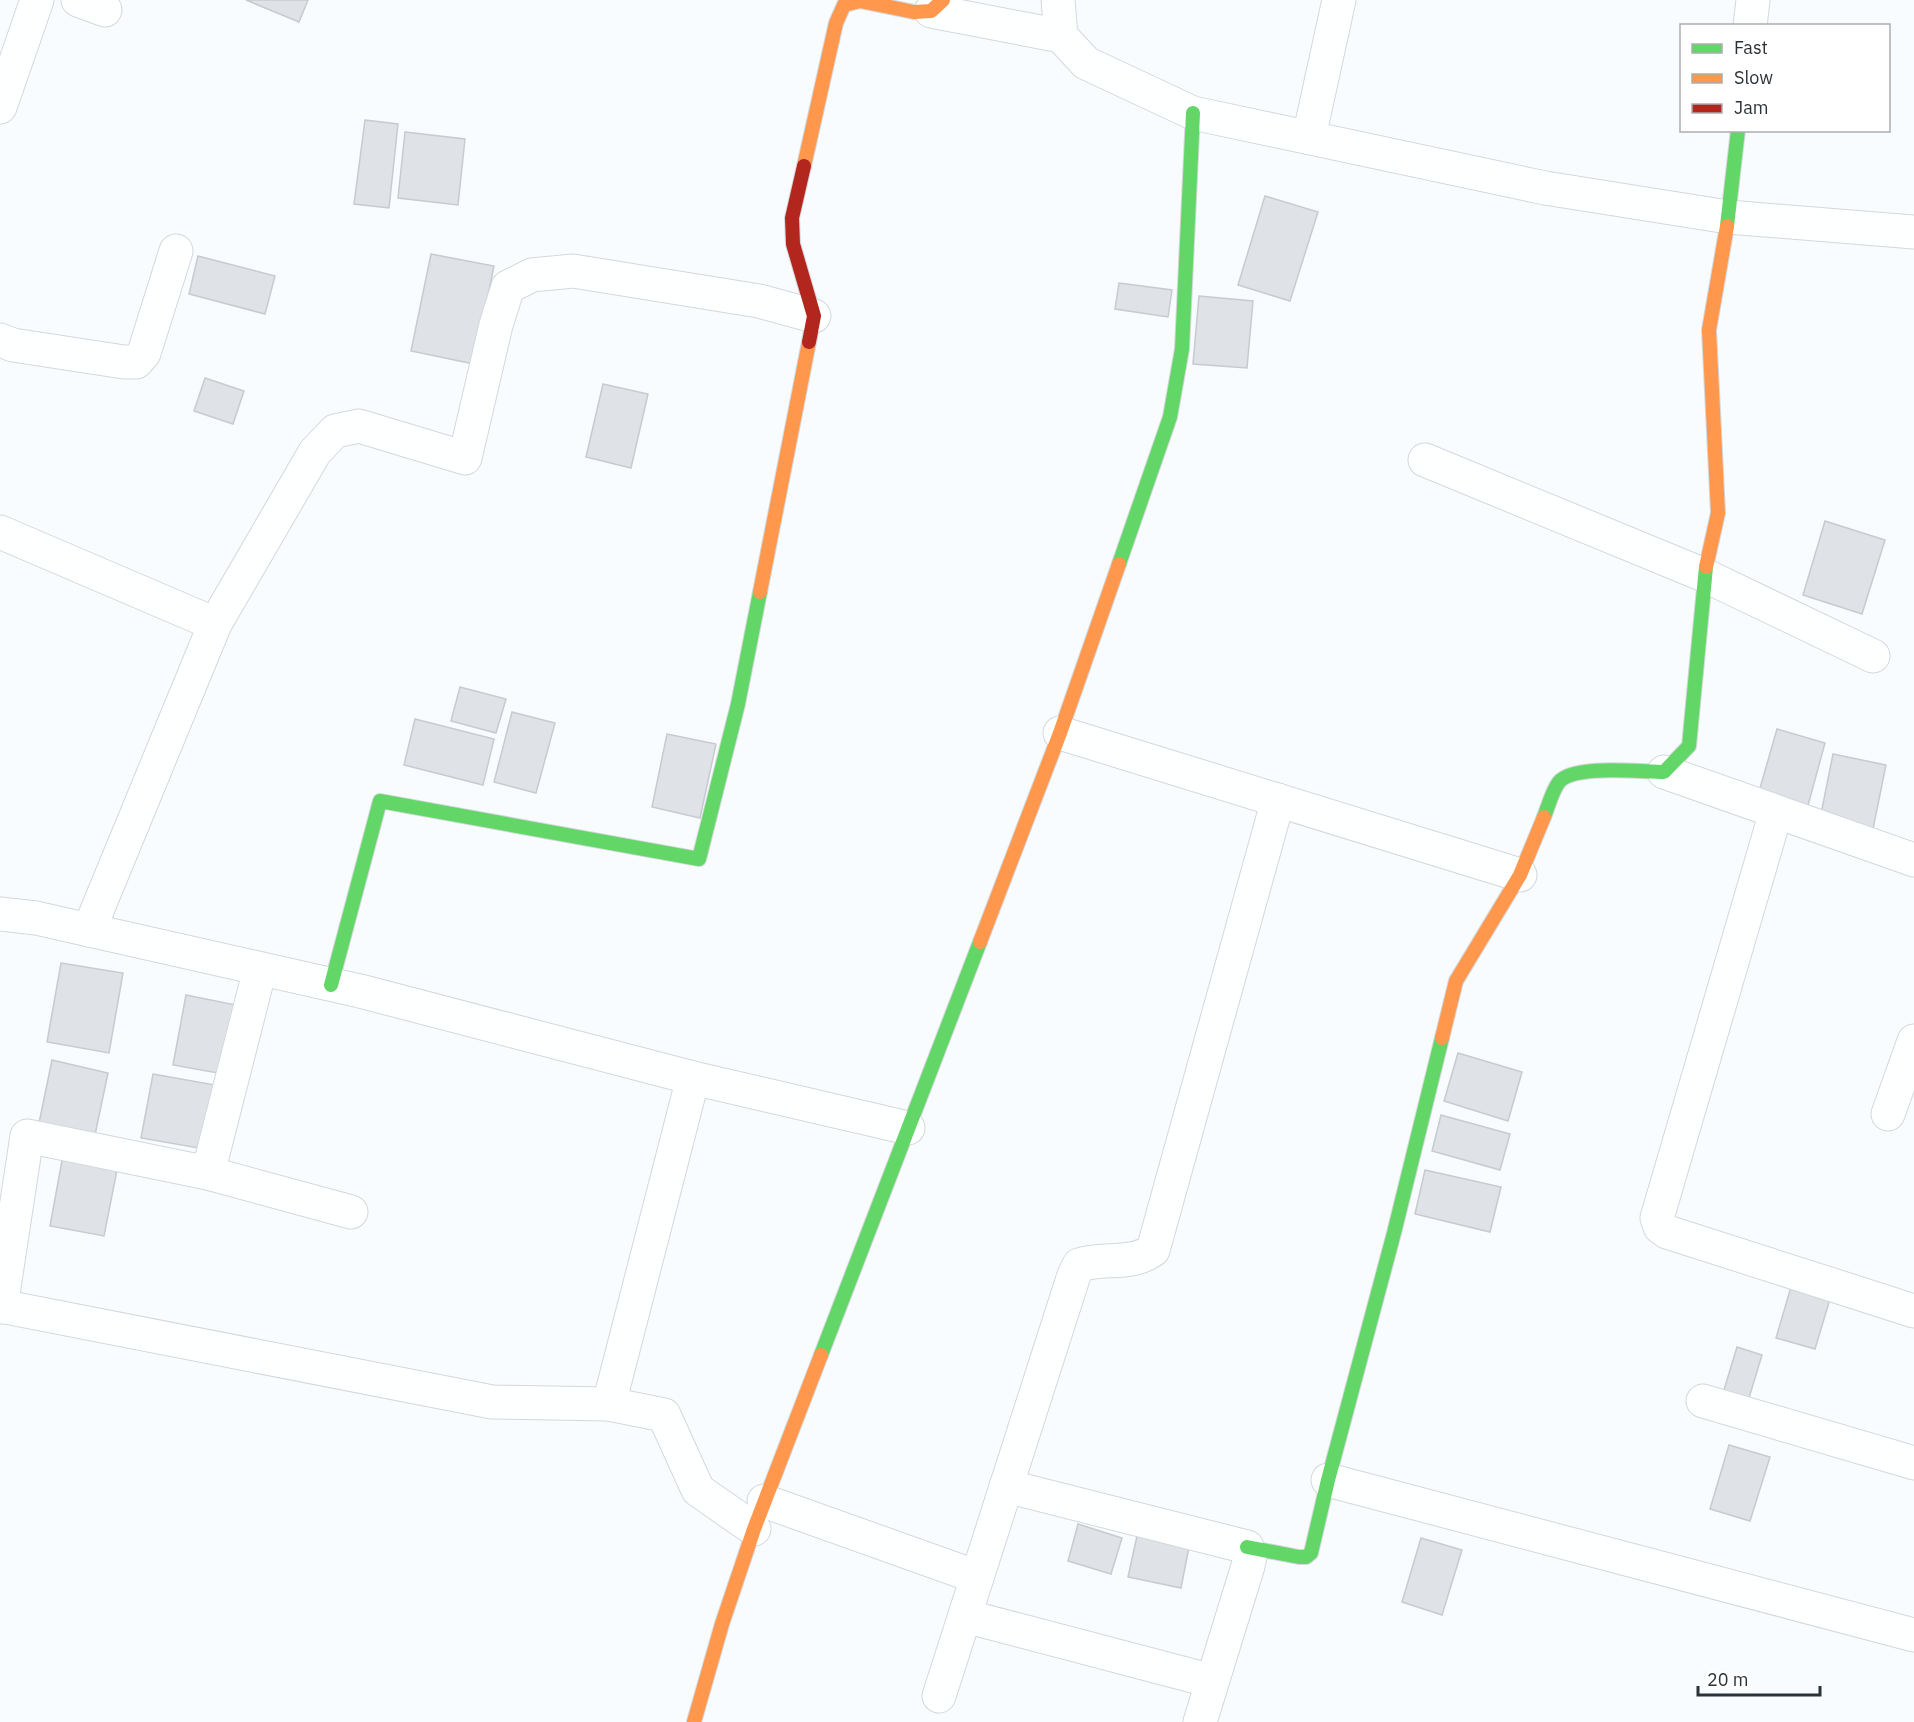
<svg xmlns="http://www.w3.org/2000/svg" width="1914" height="1722" font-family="'IBM Plex Sans',sans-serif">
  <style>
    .building { fill: #dfe2e6; stroke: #c8cacf; stroke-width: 1.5 }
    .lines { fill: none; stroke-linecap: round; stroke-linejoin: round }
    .street-casing { stroke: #d4d8dc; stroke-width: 35 }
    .fast-casing { stroke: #d4d8dc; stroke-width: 16 }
    .slow-casing { stroke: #d4d8dc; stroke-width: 16 }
    .jam-casing { stroke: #d4d8dc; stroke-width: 16 }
    .street { stroke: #feffff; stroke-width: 33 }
    .fast { stroke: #63d668; stroke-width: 14 }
    .slow { stroke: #ff974d; stroke-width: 14 }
    .jam { stroke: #b3261e; stroke-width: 14 }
  </style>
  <rect width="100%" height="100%" fill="#f9fcfe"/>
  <g class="building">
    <path d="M246 0H308L299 22Z"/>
    <path d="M365 120 398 124 389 208 354 204Z"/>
    <path d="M405 132 465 139 458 205 398 198Z"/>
    <path d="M1265 196 1318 212 1290 301 1238 285Z"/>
    <path d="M431 254 494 266 474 364 411 351Z"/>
    <path d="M198 256 275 276 265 314 189 294Z"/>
    <path d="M1119 283 1172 290 1168 317 1115 309Z"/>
    <path d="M1199 296 1253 301 1247 368 1193 364Z"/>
    <path d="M205 378 244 391 233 424 194 411Z"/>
    <path d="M603 384 648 394 631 468 586 457Z"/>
    <path d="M1825 521 1885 540 1862 614 1803 595Z"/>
    <path d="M460 687 506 699 496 733 451 721Z"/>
    <path d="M512 712 555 723 536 793 494 782Z"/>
    <path d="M415 719 494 739 483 785 404 765Z"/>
    <path d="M1777 729 1825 743 1807 809 1758 795Z"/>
    <path d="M667 734 716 744 700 818 652 807Z"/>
    <path d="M1833 754 1886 765 1872 834 1819 824Z"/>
    <path d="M61 963 123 973 109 1053 47 1042Z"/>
    <path d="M186 995 236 1005 223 1074 173 1065Z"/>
    <path d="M1458 1053 1522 1072 1508 1121 1444 1101Z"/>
    <path d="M52 1060 108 1073 95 1135 39 1123Z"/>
    <path d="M153 1074 215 1085 204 1149 141 1138Z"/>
    <path d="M1441 1115 1510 1134 1500 1170 1432 1151Z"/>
    <path d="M63 1155 118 1165 104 1236 50 1226Z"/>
    <path d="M1425 1170 1501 1187 1490 1232 1415 1214Z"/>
    <path d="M1791 1287 1830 1299 1815 1349 1776 1338Z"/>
    <path d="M1737 1347 1762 1355 1745 1411 1720 1403Z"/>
    <path d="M1729 1445 1770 1457 1750 1521 1710 1509Z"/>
    <path d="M1078 1524 1122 1538 1111 1574 1068 1561Z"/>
    <path d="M1137 1536 1189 1547 1181 1588 1128 1577Z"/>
    <path d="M1421 1538 1462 1550 1442 1615 1402 1602Z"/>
  </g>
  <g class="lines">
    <defs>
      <g id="street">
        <path d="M78 0 105 10"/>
        <path d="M1058 0 1061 36 1086 63 1193 113 1545 188 1728 217 1914 232"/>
        <path d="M931 11 1061 36"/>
        <path d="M1750 26 1753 0"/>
        <path d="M0 107 37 0"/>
        <path d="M1309 137 1339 0"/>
        <path d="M0 340 13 345 124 362H136L144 353 176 251"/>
        <path d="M1425 460 1704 575 1873 656"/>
        <path d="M0 532 215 624"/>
        <path d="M1060 733 1520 875"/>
        <path d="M1664 772 1914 860"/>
        <path d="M1776 812 1657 1218 1660 1227 1667 1232 1914 1311"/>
        <path d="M0 914 36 918 89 930 360 991 693 1078 908 1128"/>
        <path d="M89 930 215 624 315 452 335 431 359 426 465 458 496 325 508 287 532 275 573 271 759 301 814 316"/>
        <path d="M1888 1114 1914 1041"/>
        <path d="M208 1173 260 969"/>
        <path d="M0 1306 492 1402 609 1404 664 1415 698 1490 754 1529"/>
        <path d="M1 1307 27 1136 208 1173 351 1212"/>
        <path d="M1703 1401 1914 1463"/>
        <path d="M609 1404 693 1078"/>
        <path d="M1328 1480 1914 1635"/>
        <path d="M1006 1486 1247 1547 1250 1556 1248 1566 1200 1722"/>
        <path d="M764 1501 977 1577"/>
        <path d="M965 1616 1212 1681"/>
        <path d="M939 1696 1074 1275 1079 1265C1103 1257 1132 1266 1153 1250L1278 800"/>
      </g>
      <g id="fast">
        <path d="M1727 226 1738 130"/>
        <path d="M1119 564 1170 417 1182 349 1193 113"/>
        <path d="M1544 817C1548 807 1552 791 1559 782 1574 764 1640 772 1664 772L1689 746 1706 567"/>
        <path d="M331 985 380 801 699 859 738 704 760 592"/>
        <path d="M821 1355 980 942"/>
        <path d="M1247 1547 1299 1557H1306L1311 1553 1328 1480 1394 1233 1442 1038"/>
      </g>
      <g id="slow">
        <path d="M804 166 836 23 844 5 860 1 914 12 931 11 943 0"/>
        <path d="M1706 567 1718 513 1709 330 1727 226"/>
        <path d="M760 592 809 342"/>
        <path d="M980 942 1060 733 1119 564"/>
        <path d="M1442 1038 1456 981 1520 875 1544 817"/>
        <path d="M694 1722 722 1624 754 1529 821 1355"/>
      </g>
      <path id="jam" d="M804 166 792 218 793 244 814 316 809 342"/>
    </defs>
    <use href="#street" class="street-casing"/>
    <use href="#fast" class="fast-casing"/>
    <use href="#slow" class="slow-casing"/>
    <use href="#jam" class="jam-casing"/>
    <use href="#street" class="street"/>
    <use href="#fast" class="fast"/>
    <use href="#slow" class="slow"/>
    <use href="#jam" class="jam"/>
  </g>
  <rect x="1680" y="24" width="210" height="108" fill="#ffffff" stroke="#abadaf" stroke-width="1.5"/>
  <rect x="1692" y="44" width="30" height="9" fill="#63d668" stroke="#abadaf" stroke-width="1.5"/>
  <text x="1734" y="54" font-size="18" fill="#2c3338">Fast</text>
  <rect x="1692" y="74" width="30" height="9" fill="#ff974d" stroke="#abadaf" stroke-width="1.5"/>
  <text x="1734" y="84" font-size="18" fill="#2c3338">Slow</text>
  <rect x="1692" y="104" width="30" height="9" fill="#b3261e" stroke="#abadaf" stroke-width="1.5"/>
  <text x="1734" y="114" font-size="18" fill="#2c3338">Jam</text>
  <path d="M1698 1686v9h122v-9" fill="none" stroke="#2c3338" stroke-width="3"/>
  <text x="1707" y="1686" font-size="18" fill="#2c3338" stroke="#ffffff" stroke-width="4.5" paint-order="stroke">20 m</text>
</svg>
